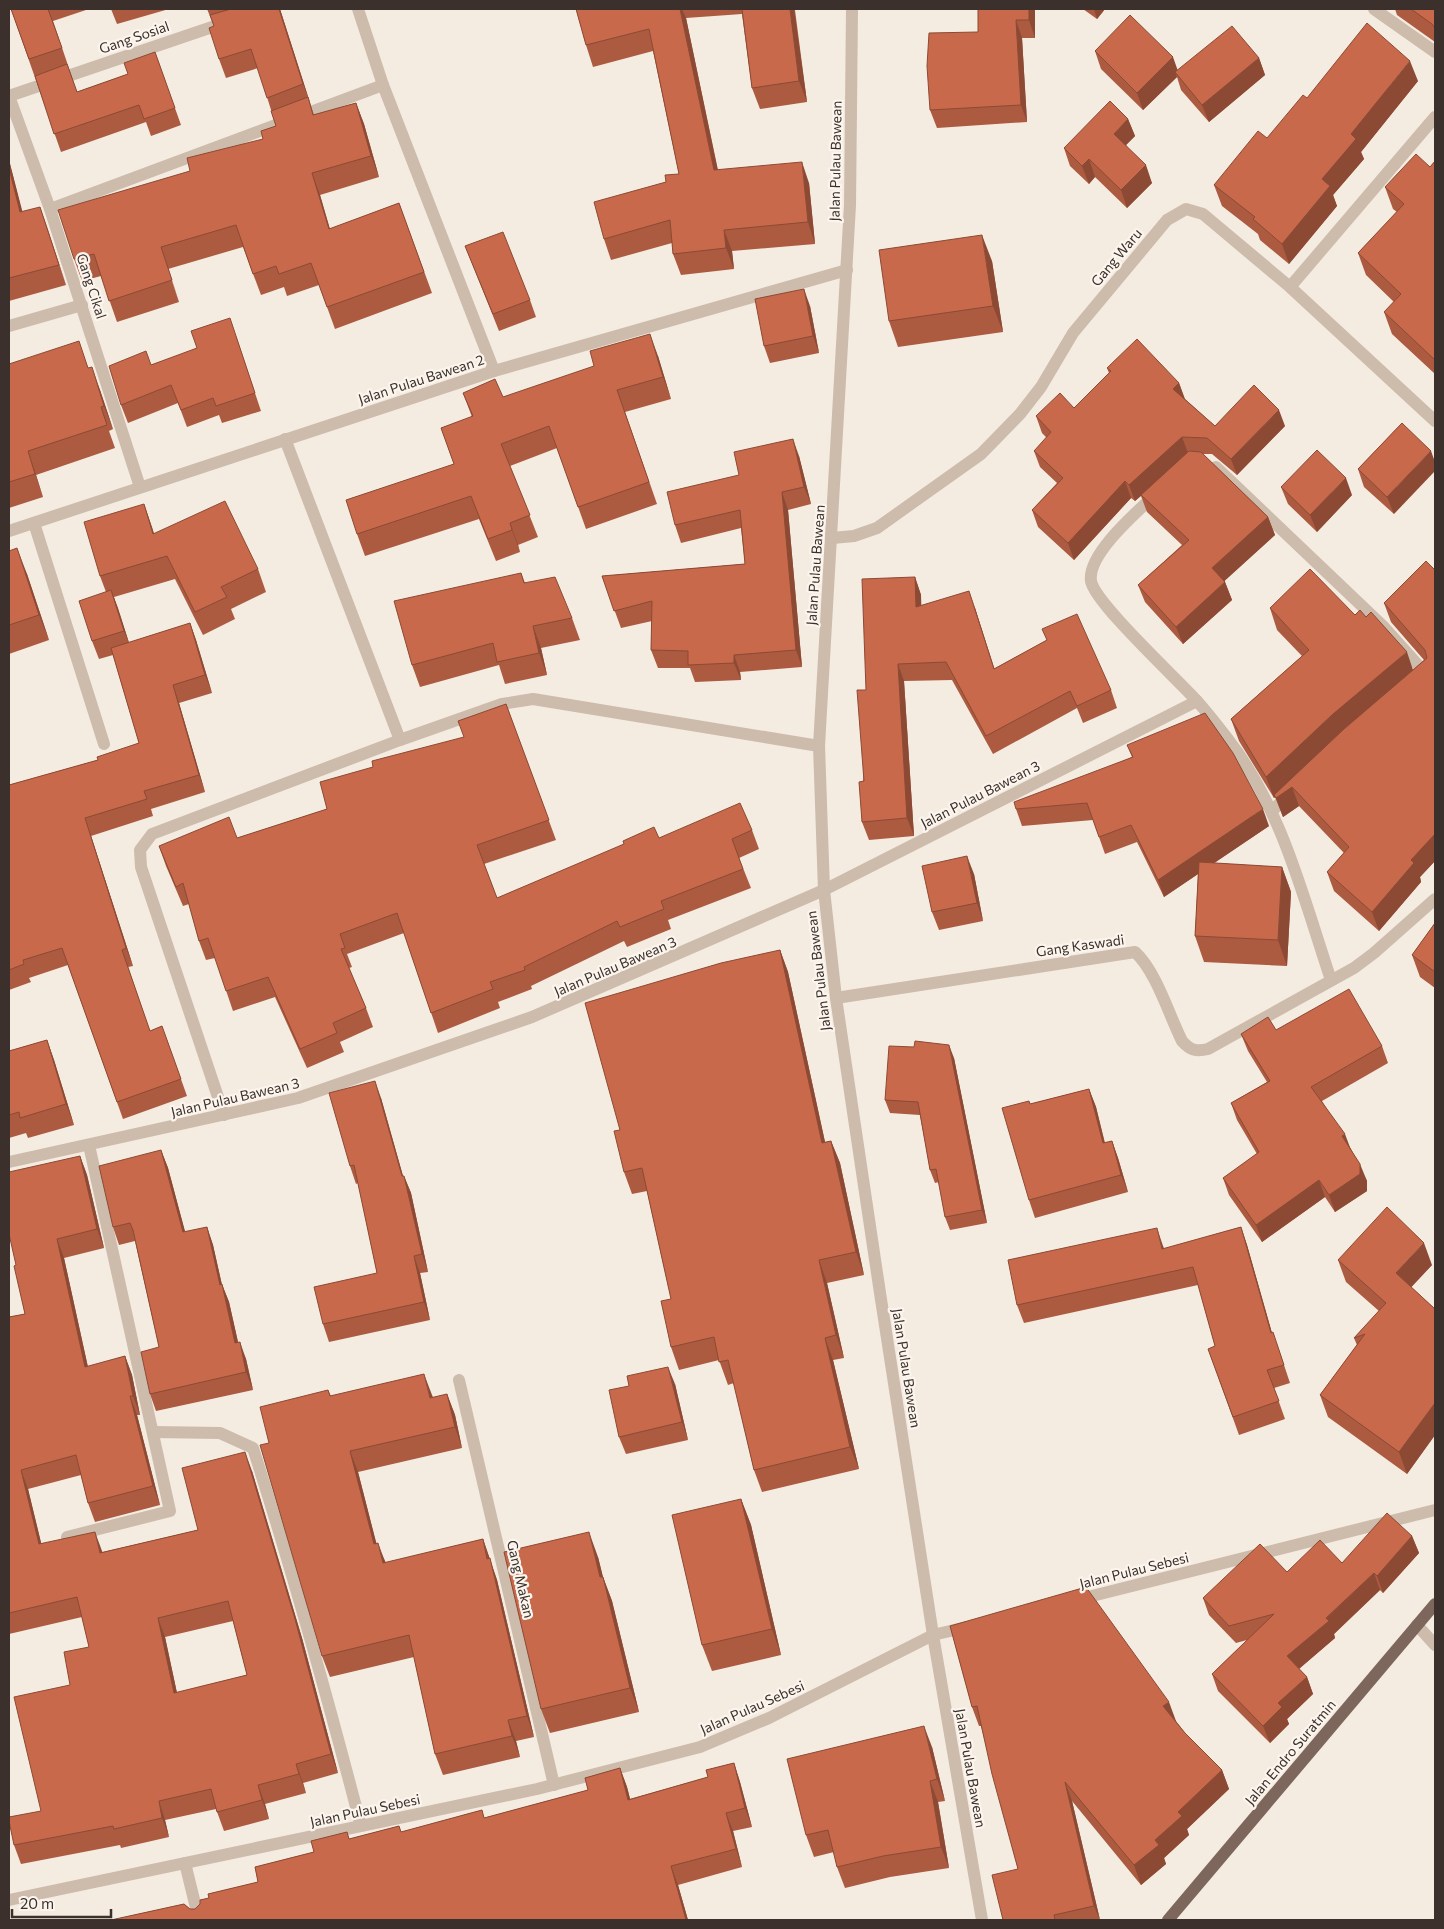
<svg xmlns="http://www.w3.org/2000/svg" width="1444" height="1929" font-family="Commissioner,sans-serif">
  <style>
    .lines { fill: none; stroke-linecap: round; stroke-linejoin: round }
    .minor { stroke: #cdbbac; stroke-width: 12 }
    .major { stroke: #7d675c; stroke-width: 12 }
    .wall { fill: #ac5a40; fill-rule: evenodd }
    .shaded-wall { fill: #8c4a34 }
    .building { fill: #c8694b; stroke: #8c4a34; fill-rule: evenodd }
    .labels { text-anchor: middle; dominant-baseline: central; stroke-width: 4.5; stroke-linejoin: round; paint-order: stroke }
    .street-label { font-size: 14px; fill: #3b302b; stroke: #fbf5ee }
  </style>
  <rect width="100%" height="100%" fill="#f4ebe1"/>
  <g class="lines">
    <g class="minor">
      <path d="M358 9 383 85 494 371"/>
      <path d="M852 9 850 205 819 746 824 890 836 998 880 1293 933 1635 982 1920"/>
      <path d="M1374 9 1435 52"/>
      <path d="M50 209 383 85"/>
      <path d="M1290 287 1435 117"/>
      <path d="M9 326 82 305"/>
      <path d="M285 439 400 740"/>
      <path d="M1216 467 1383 626 1426 674 1422 677"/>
      <path d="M140 487 50 209 9 96 224 23"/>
      <path d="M1157 493C1138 511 1087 554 1091 581 1094 602 1177 679 1196 700 1207 712 1217 725 1227 738 1282 808 1303 897 1331 980"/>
      <path d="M34 523 104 744"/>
      <path d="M9 531 494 371 847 270"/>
      <path d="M832 538 854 536 877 528 981 454 1020 414 1041 387 1073 333 1167 220 1186 209 1203 214 1290 287 1435 421"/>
      <path d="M1273 810 1289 794"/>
      <path d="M836 998 1135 952C1156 971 1169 1015 1182 1041 1190 1050 1196 1052 1208 1049L1354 968 1374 953 1435 899"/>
      <path d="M224 1115 141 867 140 850 152 834 400 740 502 704 533 699 819 746"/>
      <path d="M9 1162 298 1098 532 1017 824 890 1197 701"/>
      <path d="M459 1380 554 1785"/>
      <path d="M153 1432 220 1433 253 1448C293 1573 328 1699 361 1826"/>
      <path d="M67 1537 170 1511 89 1145"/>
      <path d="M1076 1600 1435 1510"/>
      <path d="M1417 1625 1435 1645"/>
      <path d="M185 1863 199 1920"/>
      <path d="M9 1900 537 1789 700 1747 769 1718 933 1635 967 1627"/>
    </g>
    <path class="major" d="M1168 1920 1435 1604"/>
  </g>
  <g class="wall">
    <path d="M11 9H89L53 21 77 92 128 74 155 52 181 125 151 136 146 122 61 152Z"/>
    <path d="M111 9H169L117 24Z"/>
    <path d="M207 9H280L314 115 356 103 364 124 379 177 320 195 330 229 399 203 432 293 335 329 319 285 287 296 284 287 261 295 243 247 168 269 179 302 117 322 101 276 82 281 74 259 190 171 263 139 276 126 258 68 226 78 219 59 214 26Z"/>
    <path d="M576 9H807L795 10 807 102 760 109 752 88 742 14 686 18 718 170 809 183 815 244 732 251 734 269 681 275 673 254 672 243 611 260 604 239 666 182 679 174 653 51 593 67 586 45Z"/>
    <path d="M978 9H1035V38H1022L1027 122 937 128 930 110 978 32Z"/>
    <path d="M1083 9H1105L1097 19Z"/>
    <path d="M1395 9H1435V42L1397 15Z"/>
    <path d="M1095 51 1178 70 1259 58 1265 75 1209 122 1181 90 1177 77 1143 110 1101 69Z"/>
    <path d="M1418 81 1361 152 1364 159 1333 195 1337 206 1289 264 1260 240 1258 234 1222 206 1214 185 1267 138 1307 98Z"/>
    <path d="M1128 119 1135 136 1126 145 1152 183 1127 208 1095 177 1089 184 1070 166 1064 148Z"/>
    <path d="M9 160 22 212 40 207 66 285 9 301Z"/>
    <path d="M1435 161V374L1392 334 1384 312 1394 302 1366 275 1358 253 1397 212 1393 209 1385 187 1430 167Z"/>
    <path d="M465 246 530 300 536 317 499 331Z"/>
    <path d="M992 261 1003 332 898 347 889 321Z"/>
    <path d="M810 306 819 353 770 363 764 346Z"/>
    <path d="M236 336 261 411 222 423 219 415 187 427 178 403 128 423 121 405 151 365Z"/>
    <path d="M658 356 671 399 625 412 657 504 586 529 557 448 510 466 538 537 518 545 520 552 496 561 479 519 365 556 357 534 454 464 441 428 472 417 463 393 503 397Z"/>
    <path d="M9 364 89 368 100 390 113 429 109 431 115 448 36 475 43 497 9 508Z"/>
    <path d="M1107 368 1179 383 1185 399 1215 426H1285L1237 475 1212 454H1203L1268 517 1275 535 1224 581 1225 582 1232 600 1183 644 1145 602 1138 585 1182 545 1147 512 1141 496 1135 501 1131 498 1074 560 1038 527 1032 510 1057 483 1040 467 1034 451 1047 438 1042 433 1036 416 1074 408 1109 373Z"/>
    <path d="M1402 423 1394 514 1364 487 1358 469Z"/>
    <path d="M799 456 811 504 788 510 802 667 740 672 741 680 695 682 690 668H658L651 650 652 621 621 628 602 576 745 564 741 528 681 543 675 525 739 475Z"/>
    <path d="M1281 487 1352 495 1317 532 1288 504Z"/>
    <path d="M144 504 154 534 258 569 266 592 231 609 235 619 203 635 175 579 114 597 129 643 190 623 196 640 212 693 179 703 205 792 151 809 153 816 91 836 133 966 128 967 150 1031 162 1026 187 1096 123 1119 68 965 29 978 31 982 9 990V785L98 760 139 743 113 655 99 659 92 641 106 592 100 576Z"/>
    <path d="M9 551 27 574 49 640 9 654Z"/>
    <path d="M1435 570V861L1420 877 1421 882 1379 931 1334 891 1327 872 1344 853 1299 806 1283 817 1275 797 1274 798 1239 741 1231 719 1302 656 1277 630 1270 608 1355 615 1413 670 1424 660 1391 622 1384 603Z"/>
    <path d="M521 573 525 583 572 618 580 640 541 648 547 675 505 684 499 665 420 687 412 665Z"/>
    <path d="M915 577 921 595V606L975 608 994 669 1047 640 1042 629 1111 690 1117 708 1083 723 1077 708 993 754 952 680 904 681 914 836 869 840 862 822 866 690Z"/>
    <path d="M506 704 556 840 484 864 497 898 659 838 752 830 759 849 739 858 751 888 668 920 671 929 627 947 624 941 531 986 532 989 498 1002 500 1008 438 1033 404 933 347 954 352 967 349 968 366 1008 373 1027 340 1042 344 1052 307 1068 275 997 233 1011 215 958 206 960 199 941 189 904 183 906 166 866 159 846 237 838 327 809 373 767 464 737Z"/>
    <path d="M1127 745 1269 826 1214 863 1282 867 1291 892 1287 966 1204 962 1195 936 1198 874 1164 897 1137 842 1105 854 1093 820 1022 826 1016 809 1132 757Z"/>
    <path d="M974 874 983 921 939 930 932 912Z"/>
    <path d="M1435 923V988L1420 977 1412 955Z"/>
    <path d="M780 950 788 972 825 1142 831 1141 840 1163 864 1275 827 1283 844 1358 833 1360 859 1469 762 1492 754 1470 734 1383 728 1385 719 1360 679 1370 671 1347V1299L647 1191 632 1194 624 1172 620 1130Z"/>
    <path d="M1276 1030 1382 1046 1388 1063 1322 1101 1351 1149 1367 1181V1191L1335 1212 1325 1197 1262 1242 1229 1195 1223 1178 1257 1154 1237 1120 1231 1103 1267 1082 1248 1051 1241 1034Z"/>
    <path d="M47 1040 54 1060 74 1125 28 1138 26 1133 9 1138V1051Z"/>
    <path d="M954 1058 987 1223 950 1230 945 1217 939 1182 935 1183 930 1170 920 1115 890 1113 885 1100Z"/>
    <path d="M1089 1089 1096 1107 1105 1143 1112 1141 1118 1158 1128 1192 1035 1218 1029 1200 1030 1104Z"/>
    <path d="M381 1098 403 1176H404L411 1193 428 1272 420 1273 430 1320 329 1342 323 1324 377 1273 358 1183 356 1184 350 1166Z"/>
    <path d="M161 1150 168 1168 185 1232 207 1227 213 1245 222 1285 229 1302 238 1342 246 1359 253 1390 156 1411 150 1394 159 1347 135 1241 119 1245 113 1227Z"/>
    <path d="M80 1156 87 1175 104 1248 64 1258 88 1367 125 1356 132 1375 140 1415H137L160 1505 95 1522 88 1503 81 1475 28 1489 41 1543 103 1552 198 1530 252 1471 302 1638 338 1773 303 1783 306 1793 265 1804 269 1819 224 1831 216 1809 165 1820 169 1837 121 1848 120 1845 21 1864 14 1845 41 1811 70 1685 89 1647 82 1617 9 1634V1317L25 1314 16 1265ZM233 1621 247 1675 177 1693 165 1637Z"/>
    <path d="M1241 1227 1247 1245 1272 1333 1279 1350 1290 1383 1274 1388 1285 1419 1239 1435 1208 1349 1215 1346 1198 1285 1024 1323 1017 1305 1163 1246 1164 1249Z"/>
    <path d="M1338 1260 1432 1265 1411 1287 1435 1309V1435L1407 1474 1328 1417 1320 1395 1357 1345 1354 1338 1379 1311 1346 1282Z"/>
    <path d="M675 1384 688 1440 626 1454 619 1437Z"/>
    <path d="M328 1390 331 1396 432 1395 433 1398 447 1394 455 1415 462 1448 358 1472 376 1543 386 1563 483 1539 497 1580 534 1737 516 1741 520 1757 443 1775 435 1754 414 1657 330 1677 322 1656Z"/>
    <path d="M741 1499 751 1525 781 1655 712 1671 702 1645Z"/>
    <path d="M1412 1536 1419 1553 1383 1593 1380 1590 1334 1634 1335 1638 1299 1669 1307 1677 1313 1694 1287 1719 1289 1724 1270 1743 1218 1691 1212 1674 1247 1640 1236 1643 1209 1615 1203 1598 1287 1572 1342 1563Z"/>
    <path d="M598 1557 603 1577 612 1601 639 1712 550 1733 541 1709Z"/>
    <path d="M950 1626 1176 1721 1185 1733 1222 1770 1229 1789 1187 1829 1189 1835 1164 1858 1166 1864 1141 1885 1072 1801 1100 1920H1003L1018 1869 981 1726H979L972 1707Z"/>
    <path d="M932 1747 945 1801 938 1802 949 1868 890 1877 845 1888 837 1867 834 1852 814 1857 806 1835Z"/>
    <path d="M734 1763 740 1782 752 1827 733 1831 742 1867 678 1885 688 1920H111L184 1904 190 1909H195L200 1904V1900L209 1898 208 1894 258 1882 255 1867 314 1852 311 1841 347 1832 349 1839 399 1826 401 1832 482 1810 484 1818 588 1790 585 1778 620 1768 627 1787 630 1799 708 1777 706 1770Z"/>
  </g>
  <g class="shaded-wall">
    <path d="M279 9H280L310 103 303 84Z"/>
    <path d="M680 9H682L686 18 722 191 714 170Z"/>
    <path d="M790 9H794L807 102 799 81Z"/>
    <path d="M1029 9H1035V38L1029 20Z"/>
    <path d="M1094 9H1105L1097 19Z"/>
    <path d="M1016 20 1022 38 1027 122 1021 105Z"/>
    <path d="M1173 57 1179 74 1175 72 1177 77 1143 110 1137 93Z"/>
    <path d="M1259 58 1265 75 1209 122 1202 105Z"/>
    <path d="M1410 61 1418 81 1361 152 1364 159 1333 195 1337 206 1289 264 1282 244 1322 179 1351 134Z"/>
    <path d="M356 103 364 124 379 177 371 156Z"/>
    <path d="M1128 119 1135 136 1120 151 1114 134Z"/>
    <path d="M1089 159 1095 177 1089 184 1082 166Z"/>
    <path d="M9 160 28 233 20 212 9 168Z"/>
    <path d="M802 162 809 183 815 244 808 222Z"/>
    <path d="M1146 165 1152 183 1127 208 1121 190Z"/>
    <path d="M312 173 320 195 336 251 329 229Z"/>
    <path d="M40 207 47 227 66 285 59 265Z"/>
    <path d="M724 230 732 251 734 269 726 248Z"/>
    <path d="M982 235 992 261 1003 332 993 306Z"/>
    <path d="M161 247 168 269 179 302 172 280Z"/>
    <path d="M804 289 810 306 819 353 813 336Z"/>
    <path d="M650 334 658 356 671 399 663 377Z"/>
    <path d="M92 367 100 390 113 429 104 406Z"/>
    <path d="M1179 383 1185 400 1173 389Z"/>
    <path d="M1279 410 1285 426 1237 475 1231 459Z"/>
    <path d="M1182 437 1188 453 1135 501 1129 485Z"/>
    <path d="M793 439 799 456 811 504 804 487Z"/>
    <path d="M28 451 36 475 43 497 35 474Z"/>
    <path d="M1431 451 1435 462V471L1394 514 1387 497Z"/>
    <path d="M1346 478 1352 495 1317 532 1310 515Z"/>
    <path d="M1125 481 1131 498 1074 560 1068 543Z"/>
    <path d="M782 492 788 510 802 667 796 650Z"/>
    <path d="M144 504 152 527 161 557 153 534Z"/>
    <path d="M1268 517 1275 535 1219 586 1212 568Z"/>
    <path d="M510 523 518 545 520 552 512 530Z"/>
    <path d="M17 548 27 574 49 640 39 615Z"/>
    <path d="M915 577 921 595 922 625 916 607Z"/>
    <path d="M1225 582 1232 600 1183 644 1176 627Z"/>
    <path d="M111 590 118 608 131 649 124 631Z"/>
    <path d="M969 591 975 608 1000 686 994 669Z"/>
    <path d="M190 623 196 640 212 693 205 675Z"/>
    <path d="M533 626 541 648 547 675 539 653Z"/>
    <path d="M1407 652 1414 673 1340 736 1274 798 1266 777 1333 714Z"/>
    <path d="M734 655 740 672 741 680 734 663Z"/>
    <path d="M898 664 904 681 914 836 907 818Z"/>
    <path d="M173 685 179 703 205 792 199 775Z"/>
    <path d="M1292 787 1299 806 1283 817 1276 798Z"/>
    <path d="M1263 809 1269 826 1164 897 1158 880Z"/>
    <path d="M85 818 91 836 133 966 126 948Z"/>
    <path d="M1435 834V861L1420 877 1421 882 1379 931 1372 912 1411 860Z"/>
    <path d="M967 856 974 874 983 921 977 903Z"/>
    <path d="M1282 867 1291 892 1287 966 1278 940Z"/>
    <path d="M780 950 788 972 830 1165 822 1143Z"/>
    <path d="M47 1040 54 1060 74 1125 66 1104Z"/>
    <path d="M949 1045 954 1058 987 1223 982 1210Z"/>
    <path d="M375 1081 381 1098 408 1194 402 1176Z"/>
    <path d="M1089 1089 1096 1107 1109 1161 1103 1143Z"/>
    <path d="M1345 1134 1351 1150 1342 1136Z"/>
    <path d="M831 1141 840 1163 864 1275 856 1252Z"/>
    <path d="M1112 1141 1118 1158 1128 1192 1121 1175Z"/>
    <path d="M161 1150 168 1168 190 1250 183 1232Z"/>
    <path d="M80 1156 87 1175 104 1248 97 1229Z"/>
    <path d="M1360 1164 1367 1181V1191L1335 1212 1329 1195Z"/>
    <path d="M404 1176 411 1193 428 1272 422 1254Z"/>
    <path d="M1319 1180 1325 1197 1262 1242 1256 1225Z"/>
    <path d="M207 1227 213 1245 226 1303 220 1285Z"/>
    <path d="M1241 1227 1247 1245 1277 1351 1271 1333Z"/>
    <path d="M1157 1228 1163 1246 1168 1267 1162 1249Z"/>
    <path d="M57 1239 64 1258 92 1386 85 1367Z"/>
    <path d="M1424 1243 1432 1265 1404 1295 1396 1273Z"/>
    <path d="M414 1256 420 1273 430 1320 424 1302Z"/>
    <path d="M819 1260 827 1283 844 1358 836 1335Z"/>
    <path d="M222 1284 229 1302 242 1360 235 1343Z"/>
    <path d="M825 1338 833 1360 859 1469 850 1447Z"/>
    <path d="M240 1342 246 1359 253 1390 246 1372Z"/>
    <path d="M125 1356 132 1375 140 1415 133 1396Z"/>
    <path d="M668 1367 675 1384 688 1440 682 1422Z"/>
    <path d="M424 1374 432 1395 438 1420 430 1398Z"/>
    <path d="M447 1394 455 1415 462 1448 455 1427Z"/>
    <path d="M130 1396 137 1415 160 1505 153 1486Z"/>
    <path d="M1435 1402V1435L1407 1474 1399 1452Z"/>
    <path d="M350 1451 358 1472 382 1565 374 1544Z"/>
    <path d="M245 1452 252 1471 302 1638 338 1773 331 1754Z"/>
    <path d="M21 1470 28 1489 46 1563 39 1544Z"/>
    <path d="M741 1499 751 1525 781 1655 772 1629Z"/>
    <path d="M95 1532 102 1551 107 1572 100 1553Z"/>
    <path d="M589 1532 598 1557 609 1602 600 1577Z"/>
    <path d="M1412 1536 1419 1553 1383 1593 1377 1576Z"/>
    <path d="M483 1539 497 1580 534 1737 527 1716Z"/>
    <path d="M378 1543 386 1564 383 1563Z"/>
    <path d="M1374 1573 1380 1590 1334 1634 1335 1638 1294 1673 1287 1656Z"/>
    <path d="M603 1577 612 1601 639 1712 630 1688Z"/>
    <path d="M158 1618 165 1637 181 1712 174 1693Z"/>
    <path d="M1307 1677 1313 1694 1287 1719 1289 1724 1270 1743 1263 1726 1278 1703Z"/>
    <path d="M1169 1702 1176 1721 1170 1725 1163 1706Z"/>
    <path d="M508 1720 516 1741 520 1757 512 1736Z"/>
    <path d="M924 1726 932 1747 945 1801 937 1779Z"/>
    <path d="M734 1763 740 1782 752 1827 745 1808Z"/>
    <path d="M296 1764 303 1783 306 1793 299 1774Z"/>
    <path d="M620 1768 627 1787 635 1818 628 1800Z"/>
    <path d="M1222 1770 1229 1789 1187 1829 1189 1835 1164 1858 1166 1864 1141 1885 1134 1865 1155 1840 1178 1812Z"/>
    <path d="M930 1781 938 1802 949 1868 941 1847Z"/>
    <path d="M1065 1782 1072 1801 1100 1920 1094 1906Z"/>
    <path d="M258 1785 265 1804 269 1819 262 1800Z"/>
    <path d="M159 1801 165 1820 169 1837 162 1818Z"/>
    <path d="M726 1813 733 1831 742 1867 736 1849Z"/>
    <path d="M671 1866 678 1885 688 1920H686Z"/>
  </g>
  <g class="building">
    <path d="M11 9H48L62 48 29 59Z"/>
    <path d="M231 9H279L303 84 267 98 251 49 219 59 209 28 214 26 210 15Z"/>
    <path d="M576 9H680L714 170 802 162 808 222 724 230 726 248 673 254 670 220 604 239 594 202 666 182 665 175 679 174 649 29 586 45Z"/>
    <path d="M742 9H790L799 81 752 88Z"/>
    <path d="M978 9H1029V20H1016L1021 105 930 110 927 66 929 33 978 32Z"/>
    <path d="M1411 9H1435V28L1432 24Z"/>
    <path d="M1130 15 1173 57 1137 93 1095 51Z"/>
    <path d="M1367 23 1410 61 1351 134 1356 139 1322 179 1330 186 1282 244 1253 219 1255 217 1214 185 1258 131 1267 138 1303 95 1307 98Z"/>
    <path d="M1232 26 1259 58 1202 105 1175 72Z"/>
    <path d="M155 52 175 108 144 119 139 105 54 134 35 76 67 64 77 92 128 74 124 63Z"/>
    <path d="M308 97 313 115 356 103 371 156 312 173 329 229 399 203 424 272 327 307 311 263 279 274 276 266 253 274 236 225 161 247 172 280 109 301 94 254 74 259 58 210 190 171 187 158 263 139 261 131 276 126 271 111Z"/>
    <path d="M1110 101 1128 119 1114 134 1146 165 1121 190 1089 159 1082 166 1064 148Z"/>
    <path d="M1416 154 1430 167 1435 161V360L1384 312 1401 294 1358 253 1404 204 1385 187Z"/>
    <path d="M9 168 20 212 40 207 59 265 9 278Z"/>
    <path d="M503 232 530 300 493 314 465 246Z"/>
    <path d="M982 235 993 306 889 321 879 250Z"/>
    <path d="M804 289 813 336 764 346 755 299Z"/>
    <path d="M230 318 255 393 216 406 213 398 181 410 171 385 121 405 109 366 146 351 151 365 197 348 191 331Z"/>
    <path d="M650 334 663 377 617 390 649 482 578 507 549 426 501 444 530 515 510 523 512 530 488 539 471 496 357 534 346 500 454 464 441 428 473 416 463 393 495 379 503 397 594 366 590 351Z"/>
    <path d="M1137 339 1179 383 1173 389 1215 426 1254 385 1279 410 1231 459 1207 438 1182 437 1129 485 1125 481 1068 543 1032 510 1063 478 1034 451 1051 432 1036 416 1060 393 1074 408 1111 371 1107 368Z"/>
    <path d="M79 341 88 368 92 367 104 406 101 407 107 425 28 451 35 474 9 482V364Z"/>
    <path d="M1402 423 1431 451 1387 497 1358 469Z"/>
    <path d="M793 439 804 487 782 492 796 650 734 655V663L688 665V651L651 650 652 601 614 611 602 576 745 564 740 510 675 525 667 492 739 475 734 452Z"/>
    <path d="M1317 450 1346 478 1310 515 1281 487Z"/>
    <path d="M1189 451 1201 452 1268 517 1212 568 1225 582 1176 627 1138 585 1189 540 1141 495Z"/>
    <path d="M225 501 258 569 221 587 227 597 195 612 167 556 100 576 84 522 144 504 153 534Z"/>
    <path d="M17 548 39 615 9 625V551Z"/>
    <path d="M1426 561 1435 570V834L1411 860 1414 863 1372 912 1327 872 1349 847 1292 787 1276 798 1274 795 1344 729 1427 658 1425 650 1384 603Z"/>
    <path d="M1310 569 1355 615 1360 610 1366 617 1371 612 1407 652 1333 714 1266 777 1231 719 1309 650 1270 608Z"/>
    <path d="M521 573 524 583 555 577 572 618 533 626 539 653 497 662 493 643 412 665 394 601Z"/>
    <path d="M915 577 916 607 969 591 994 669 1047 640 1042 629 1077 614 1111 690 1077 706 1070 691 986 736 946 662 898 664 907 818 862 822 859 782 864 781 857 690H866L862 579Z"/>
    <path d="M111 590 124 631 92 641 79 601Z"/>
    <path d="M190 623 205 675 173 685 199 775 144 791 147 799 85 818 126 948 122 950 150 1031 162 1026 181 1079 117 1102 62 948 23 960 24 964 9 970V785L98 760 97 757 139 743 111 648Z"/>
    <path d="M506 704 549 820 477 845 497 898 624 844 623 841 654 827 659 838 740 803 752 830 732 839 743 869 661 901 664 909 620 927 617 921 524 967 525 970 490 982 493 989 431 1013 397 913 340 934 345 948 341 949 366 1008 333 1023 337 1033 300 1049 268 977 226 991 208 938 199 941 183 883 176 887 159 846 229 817 237 838 327 809 320 782 373 767 372 761 464 737 458 721Z"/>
    <path d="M1205 713 1233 753 1263 809 1158 880 1131 825 1099 837 1087 803 1016 809 1014 802 1133 757 1127 745Z"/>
    <path d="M967 856 977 903 932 912 922 866Z"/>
    <path d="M1199 862 1282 867 1278 940 1195 936Z"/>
    <path d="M1435 923V972L1412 955Z"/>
    <path d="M780 950 822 1143 831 1141 856 1252 819 1260 836 1335 825 1338 850 1447 754 1470 728 1360 719 1362 714 1337 671 1347 661 1301 671 1299 642 1168 624 1172 614 1131 620 1130 585 1003 721 963Z"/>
    <path d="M1349 989 1382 1046 1311 1087 1345 1134 1342 1136 1360 1164V1174L1329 1195 1319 1180 1256 1225 1223 1178 1259 1152 1231 1103 1270 1081 1241 1034 1268 1017 1276 1030Z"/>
    <path d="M47 1040 66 1104 20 1118 19 1112 9 1115V1051Z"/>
    <path d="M915 1041 949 1045 982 1210 945 1217 936 1169 930 1170 918 1102 885 1100 889 1046 914 1047Z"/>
    <path d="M375 1081 402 1176H404L422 1254 414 1256 424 1302 323 1324 314 1287 377 1273 354 1165 350 1166 329 1093Z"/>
    <path d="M1089 1089 1103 1143 1112 1141 1121 1175 1029 1200 1002 1108 1029 1101 1030 1104Z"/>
    <path d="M161 1150 183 1232 207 1227 220 1285 222 1284 235 1343 240 1342 246 1372 150 1394 141 1352 159 1347 133 1230 130 1223 113 1227 99 1166Z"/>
    <path d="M80 1156 97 1229 57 1239 85 1367 125 1356 133 1396H130L153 1486 88 1503 76 1455 21 1470 39 1544 95 1532 100 1553 198 1530 182 1468 245 1452 295 1619 331 1754 296 1764 299 1774 258 1785 262 1800 217 1812 211 1789 159 1801 162 1818 114 1829 113 1826 14 1845 9 1821V1817L41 1811 14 1697 70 1685 64 1652 89 1647 77 1597 9 1613V1317L25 1314 14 1266 16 1265 9 1234V1172ZM228 1601 247 1675 174 1693 158 1618Z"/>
    <path d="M1387 1207 1424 1243 1396 1273 1435 1309V1403L1399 1452 1320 1395 1365 1334 1354 1338 1386 1303 1338 1260Z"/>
    <path d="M1241 1227 1271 1333 1273 1332 1284 1365 1267 1370 1279 1401 1233 1417 1208 1349 1215 1346 1193 1267 1017 1305 1008 1260 1157 1228 1162 1249Z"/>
    <path d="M668 1367 682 1422 619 1437 609 1390 629 1386 627 1376Z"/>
    <path d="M424 1374 430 1398 447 1394 455 1427 350 1451 374 1544 378 1543 383 1563 483 1539 487 1559 490 1558 527 1716 508 1720 512 1736 435 1754 409 1635 322 1656 260 1445 269 1443 260 1407 328 1390 330 1396Z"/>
    <path d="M741 1499 772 1629 702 1645 672 1515Z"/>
    <path d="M1387 1513 1412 1536 1377 1576 1374 1573 1326 1618 1329 1621 1287 1656 1307 1677 1278 1703 1282 1707 1263 1726 1212 1674 1274 1614 1229 1626 1203 1598 1260 1544 1287 1572 1320 1540 1342 1563Z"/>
    <path d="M589 1532 600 1577H603L630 1688 541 1709 504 1552Z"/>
    <path d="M1086 1587 1169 1702 1163 1706 1185 1733 1222 1770 1178 1812 1182 1816 1155 1840 1159 1845 1134 1865 1065 1782 1094 1906 1054 1915 1055 1920H1003L992 1875 1018 1869 992 1774 977 1706 972 1707 950 1626Z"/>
    <path d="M924 1726 937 1779 930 1781 941 1847 883 1856 837 1867 828 1830 806 1835 787 1759Z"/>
    <path d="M734 1763 745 1808 726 1813 736 1849 671 1866 686 1920H111L184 1904 190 1909H195L200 1904V1900L209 1898 208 1894 258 1882 255 1867 314 1852 311 1841 347 1832 349 1839 399 1826 401 1832 482 1810 484 1818 588 1790 585 1778 620 1768 628 1800 708 1777 706 1770Z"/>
  </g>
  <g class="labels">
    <g class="street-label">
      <text transform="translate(134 37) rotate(-19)">Gang Sosial</text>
      <text transform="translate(835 161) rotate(-89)">Jalan Pulau Bawean</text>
      <text transform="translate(1116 257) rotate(-50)">Gang Waru</text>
      <text transform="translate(92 286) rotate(72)">Gang Cikal</text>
      <text transform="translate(421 379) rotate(-18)">Jalan Pulau Bawean 2</text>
      <text transform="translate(815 565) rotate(-86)">Jalan Pulau Bawean</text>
      <text transform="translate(980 794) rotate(-27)">Jalan Pulau Bawean 3</text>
      <text transform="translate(1080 945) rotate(-8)">Gang Kaswadi</text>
      <text transform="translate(615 966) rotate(-23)">Jalan Pulau Bawean 3</text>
      <text transform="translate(818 971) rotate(-97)">Jalan Pulau Bawean</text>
      <text transform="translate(235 1097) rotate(-13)">Jalan Pulau Bawean 3</text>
      <text transform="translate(907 1368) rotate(81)">Jalan Pulau Bawean</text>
      <text transform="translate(1134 1570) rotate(-14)">Jalan Pulau Sebesi</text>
      <text transform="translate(521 1579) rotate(77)">Gang Makan</text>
      <text transform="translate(752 1707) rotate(-24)">Jalan Pulau Sebesi</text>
      <text transform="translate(1290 1752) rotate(-50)">Jalan Endro Suratmin</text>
      <text transform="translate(971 1768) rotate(80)">Jalan Pulau Bawean</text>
      <text transform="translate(365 1810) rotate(-12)">Jalan Pulau Sebesi</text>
    </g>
  </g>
  <rect width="1444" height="1929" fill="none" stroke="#3b302b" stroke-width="20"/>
  <path d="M12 1909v8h99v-8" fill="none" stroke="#3b302b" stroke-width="2.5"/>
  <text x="20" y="1909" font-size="15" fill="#3b302b" stroke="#fbf5ee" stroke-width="4" paint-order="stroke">20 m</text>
</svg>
